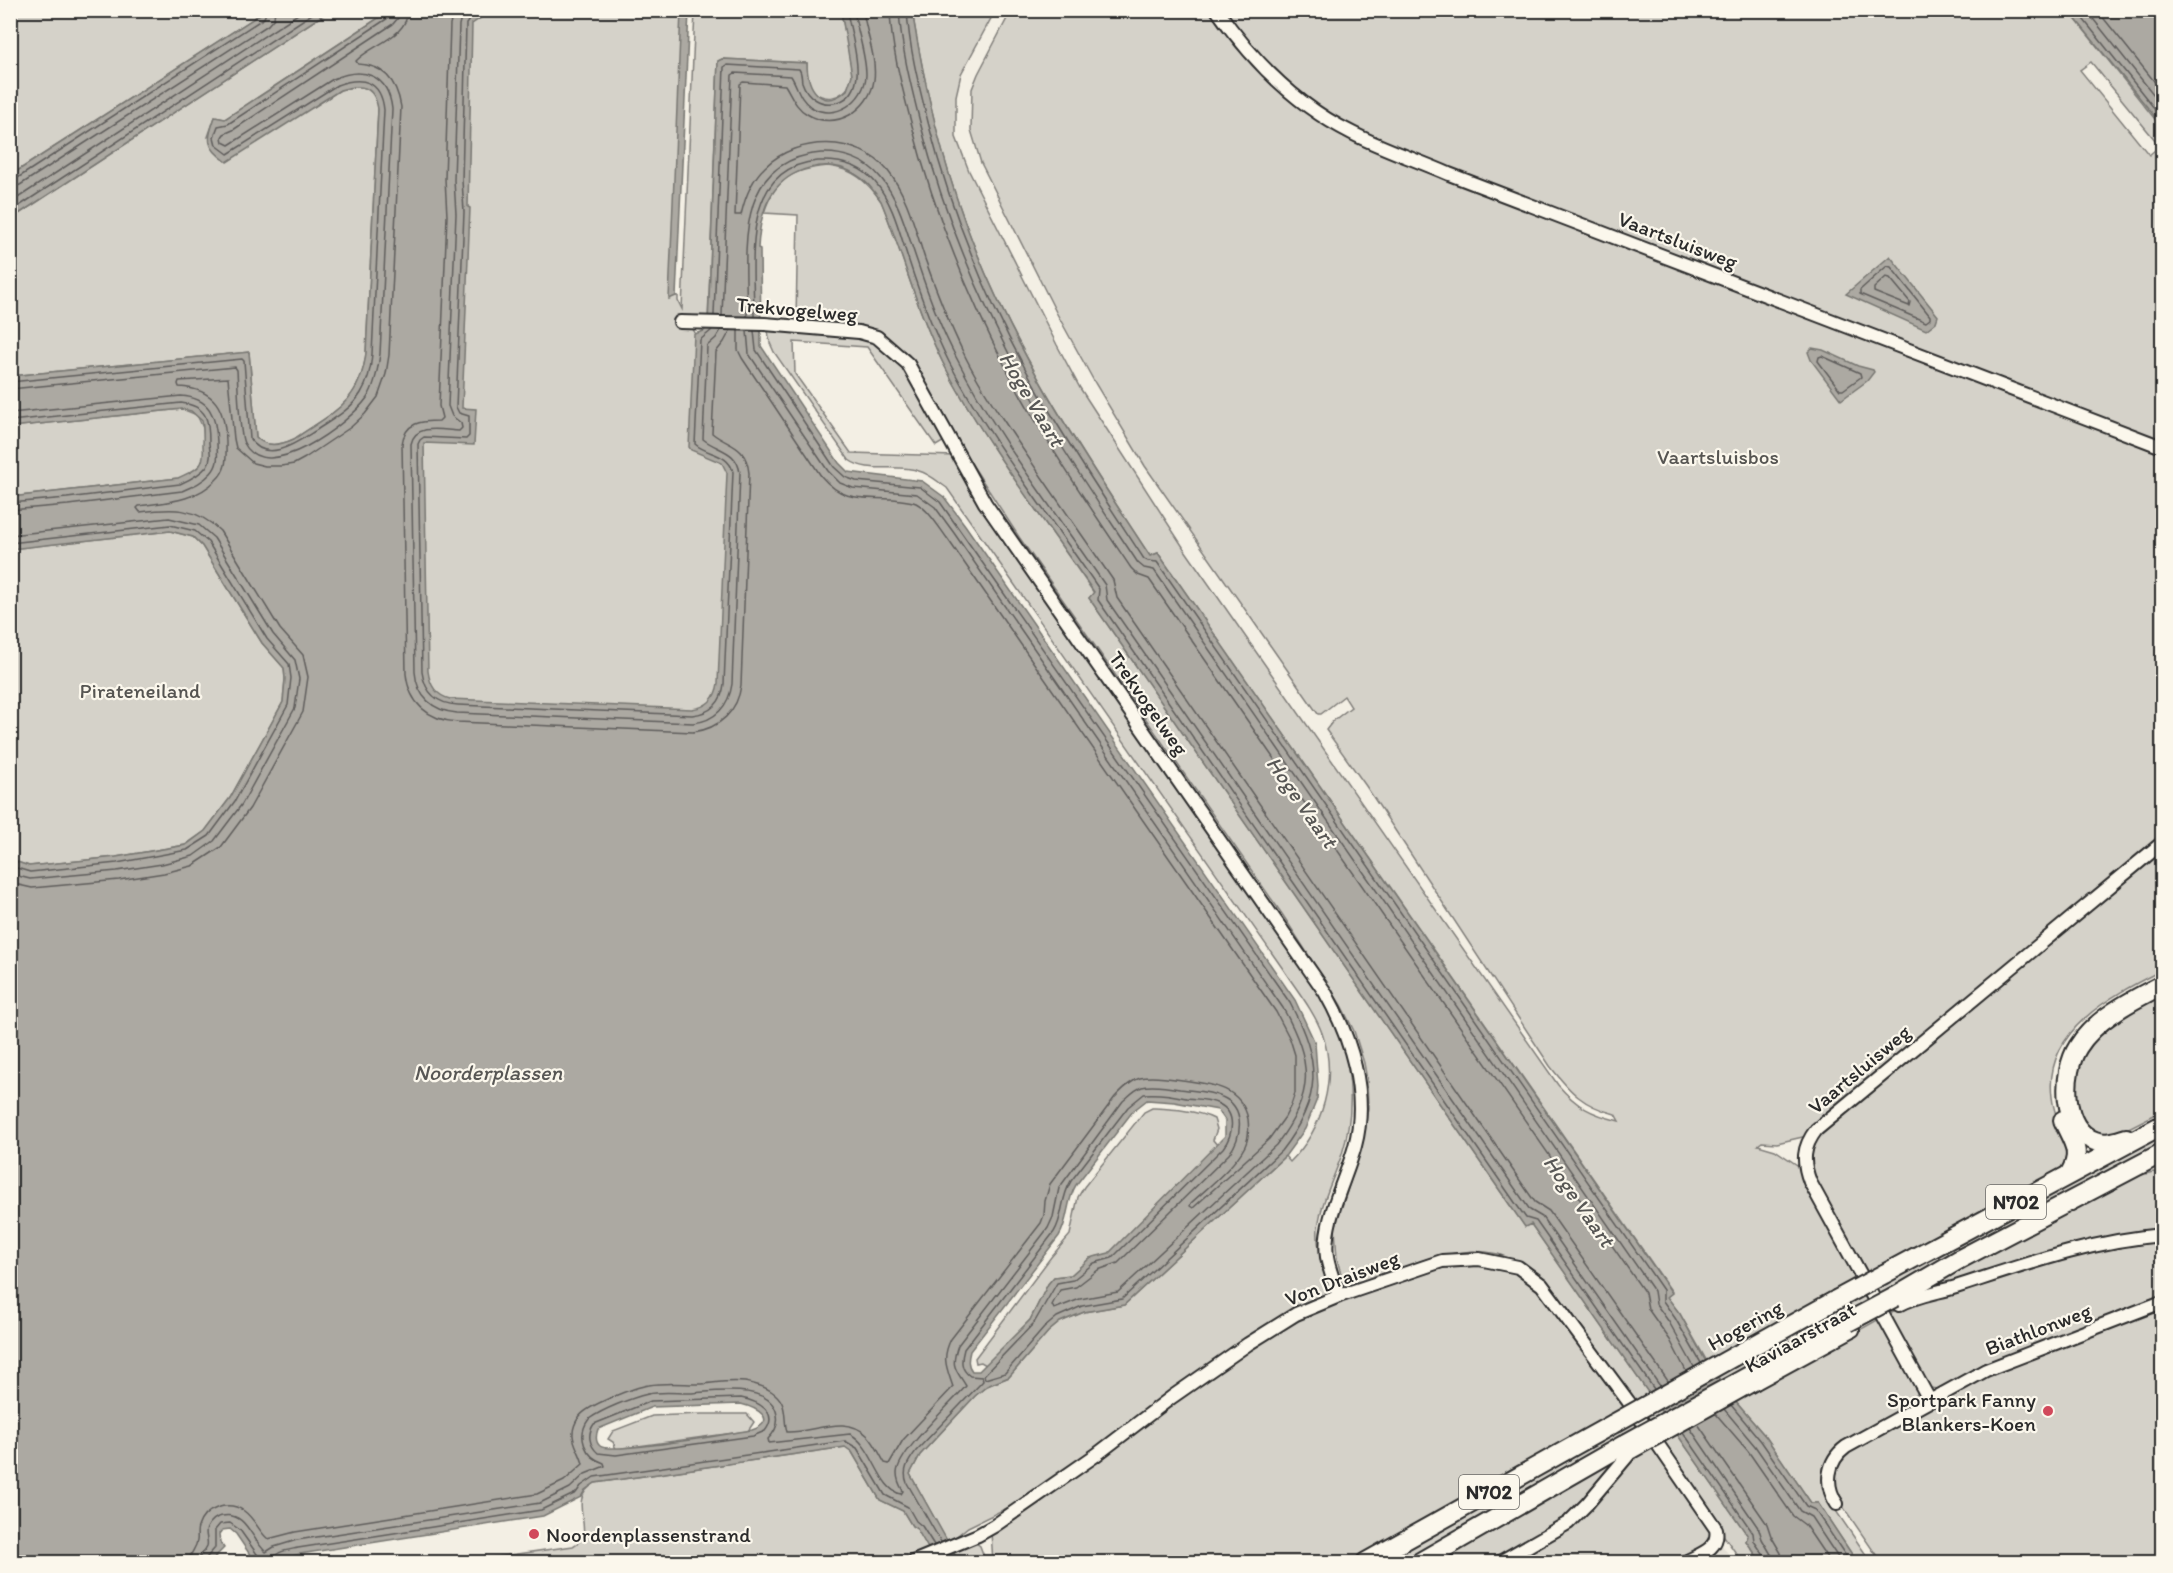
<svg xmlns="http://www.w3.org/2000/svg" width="2173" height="1573" font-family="Itim,sans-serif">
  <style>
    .built { fill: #e4e0d6 }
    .green { fill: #d5d2c9; stroke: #807e7a; stroke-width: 1.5; fill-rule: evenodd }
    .water { fill: #aca9a2; stroke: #787772; stroke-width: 1.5; fill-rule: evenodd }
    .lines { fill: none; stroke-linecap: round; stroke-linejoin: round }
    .shore { stroke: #5f5d5b; stroke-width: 1.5 }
    .minor-casing { stroke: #2b2b2b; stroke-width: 16 }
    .highway-casing { stroke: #2b2b2b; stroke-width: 22 }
    .minor { stroke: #fbf7ec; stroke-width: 12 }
    .highway { stroke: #fbf7ec; stroke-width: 18 }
    .minor-bridge-casing { stroke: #2b2b2b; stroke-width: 16; stroke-linecap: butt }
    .highway-bridge-casing { stroke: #2b2b2b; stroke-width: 22; stroke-linecap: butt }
    .minor-bridge { stroke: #fbf7ec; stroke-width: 12 }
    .highway-bridge { stroke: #fbf7ec; stroke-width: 18 }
    .poi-dot { fill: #d1495b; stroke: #fbf7ec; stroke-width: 2 }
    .labels { text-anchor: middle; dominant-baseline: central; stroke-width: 4.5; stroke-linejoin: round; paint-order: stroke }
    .shield { fill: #fbf7ec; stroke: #696865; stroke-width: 1.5 }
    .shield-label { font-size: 20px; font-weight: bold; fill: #2b2b2b }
    .street-label { font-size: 21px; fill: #2b2b2b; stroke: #fbf7ec }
    .park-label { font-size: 21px; fill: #565552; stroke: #fbf7ec }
    .poi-label { font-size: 21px; fill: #2b2b2b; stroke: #fbf7ec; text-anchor: end }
    .water-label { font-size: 22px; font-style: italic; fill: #585755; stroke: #fbf7ec }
  </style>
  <rect width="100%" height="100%" fill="#f3efe4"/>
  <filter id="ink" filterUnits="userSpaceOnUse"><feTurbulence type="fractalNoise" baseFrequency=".0167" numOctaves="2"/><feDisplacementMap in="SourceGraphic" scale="12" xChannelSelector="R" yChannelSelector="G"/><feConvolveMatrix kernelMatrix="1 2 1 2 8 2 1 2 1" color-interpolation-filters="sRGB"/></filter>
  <g filter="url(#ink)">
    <path class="built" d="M1717 1538 1734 1562H1672Z"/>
    <g class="green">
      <path d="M11 11H265L11 175Z"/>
      <path d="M329 11H389L225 119 215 117 208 137 314 107 340 90 352 87 362 86 372 92 377 99 378 109 366 353C360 404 332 413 294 439 281 445 266 448 256 437L249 352 11 376V219Z"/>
      <path d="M487 11H683L675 296H678V301L682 309 695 11H841C843 28 855 67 851 81 846 99 820 104 811 87 806 79 807 71 807 63L722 59 718 61 708 320 688 319 696 335 729 462 720 715 425 702 421 440 469 24Z"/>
      <path d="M912 11H995L961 74 956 96V137L969 171 1057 345 1080 388 1185 550 1558 1085C1577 1107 1591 1114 1619 1121L1615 1114C1583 1106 1570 1092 1550 1066L1366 786 1326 730 1333 721 1351 707 1344 696 1321 714H1318L1145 466 1095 383 1056 312 981 163 971 130 972 89 978 74 1011 11H2069L2162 128V970C2113 995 2043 1030 2052 1097 2054 1115 2063 1132 2070 1149L2064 1167 2048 1178 1866 1275 1809 1169 1807 1136 1777 1143 1762 1142 1758 1145 1775 1150 1800 1167 1859 1279 1708 1363 1680 1314 1667 1297 1672 1292 1158 553 1150 556C1080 450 1009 343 965 222 940 154 924 83 912 11ZM2091 62 2160 146 2149 155 2080 70Z"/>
      <path d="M828 166C853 169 867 181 881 201 903 254 917 311 943 363 985 444 1043 518 1094 593L1089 598 1512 1208 1525 1226 1531 1224 1748 1536 1746 1541 1761 1562H1742L1617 1381 1572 1313 1544 1279 1524 1264 1498 1254 1486 1252 1473 1251 1455 1253 1427 1259 1347 1287 1344 1285 1337 1259 1335 1228 1362 1146 1368 1108 1367 1080 1364 1063 1354 1031 1341 1005 1282 914 1019 537 969 460 909 355 884 336 864 328 829 322 796 320 798 215 764 213C775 178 794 169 828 166Z"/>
      <path d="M771 330 860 336 873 341 904 366 946 440 936 446 867 347 794 342 795 374 851 453 955 456 1315 988C1321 997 1327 1006 1332 1015 1352 1057 1356 1110 1342 1154 1334 1178 1321 1202 1318 1228 1316 1249 1325 1271 1330 1291L1329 1293 1279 1317 1210 1363 1029 1497 968 1527 948 1543 910 1474 920 1455 975 1396 987 1386 1009 1377 1048 1332 1060 1322 1084 1312 1124 1305 1285 1156 1290 1162C1323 1129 1338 1078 1322 1033 1314 1011 1296 989 1283 969L947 488C938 482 930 474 919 471 897 463 868 474 849 460L774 352 770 343 768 331Z"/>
      <path d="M182 409 197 415 203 428 205 457 201 464 192 472 179 478 11 497V427Z"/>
      <path d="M170 531 193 537 202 546 262 643 284 668 285 679 283 702 230 798 205 831 185 845 116 857 29 866 11 860 10 549Z"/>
      <path d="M2162 987V1111L2115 1135 2093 1134 2073 1107 2079 1051 2092 1034Z"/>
      <path d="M1152 1108C1171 1109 1197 1110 1214 1119L1217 1129 1213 1140 1218 1146 1109 1254 1090 1258 1071 1275 1054 1277 1048 1284 1030 1320 986 1365 981 1362 976 1363 975 1358 1051 1257 1070 1235 1078 1197 1084 1187 1144 1112Z"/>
      <path d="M2162 1131V1145L1879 1297 1873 1286Z"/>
      <path d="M2153 1172 2162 1174V1231L1939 1289 1907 1296 2130 1178Z"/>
      <path d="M2162 1238V1296L1978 1368 1939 1389 1930 1388 1924 1382 1888 1314 1912 1301 2041 1261Z"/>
      <path d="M1493 1262 1532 1279 1629 1408 1359 1562H993L991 1532 1271 1331 1298 1317 1435 1264Z"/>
      <path d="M1865 1290 1872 1301 1723 1384 1715 1373Z"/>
      <path d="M2162 1305V1562H1881L1835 1495 1833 1477 1844 1453 1987 1373Z"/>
      <path d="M1881 1318 1918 1391 1913 1404 1838 1448 1832 1505 1871 1562H1857L1818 1503H1811L1766 1437 1734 1400Z"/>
      <path d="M702 1414H747L754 1422 748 1431 616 1449 613 1442 608 1439 613 1431 652 1416Z"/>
      <path d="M1636 1418 1643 1429 1407 1562H1380Z"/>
      <path d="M1654 1444 1712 1530 1711 1541 1674 1562H1506L1565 1530 1632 1456Z"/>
      <path d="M846 1447 852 1452 880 1500 903 1511 912 1526 917 1529 930 1551 904 1562H685L652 1560 619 1562H462L573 1546C600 1532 563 1501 595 1483Z"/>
      <path d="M1631 1448 1572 1513 1490 1562H1429Z"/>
      <path d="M976 1543 980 1546 986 1562H959L953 1553Z"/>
    </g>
    <g class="water">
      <path d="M265 11H329L11 219V175Z"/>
      <path d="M389 11H491L472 24 468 207 470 208 462 408 476 409 474 445 424 443 428 671C430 686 436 695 450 699L692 709C708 707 716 698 718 683L727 473 722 463 691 450 689 447 694 334 704 331 708 326 718 61 722 59 807 63C807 89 822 112 847 90L852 75 841 11H912C924 83 940 154 965 222 1009 343 1079 449 1150 556L1158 553 1672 1293 1667 1297 1680 1314 1704 1358 1734 1400 1766 1437 1811 1503H1818L1857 1562H1761L1746 1541 1748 1536 1531 1224 1525 1227 1512 1208 1089 598 1094 592C1042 517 985 444 943 363 917 311 903 254 881 201 873 190 866 180 855 174 828 157 789 168 772 194 762 209 759 230 758 248L760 249 761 346 839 463 848 472 922 481 944 497 965 525 1295 1000 1315 1043 1318 1086 1317 1099 1305 1129 1286 1155 1124 1305 1084 1312 1060 1322 1048 1332 1009 1377 987 1386 975 1396 920 1455 910 1474 959 1562H936L917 1529 912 1526 903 1511 880 1500 852 1452 845 1447 595 1483 585 1490 581 1497 543 1516 300 1554 271 1562H255L236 1534 230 1529 222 1530 219 1534 220 1542 224 1548 210 1562H11V860L29 866 116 857 186 845 205 831 230 798 283 702 285 679 284 668 262 643 202 546 193 537 170 531 11 549V497L178 478C197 469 205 468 203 446 203 438 204 430 202 421L191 411 182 409 11 427V376L249 352 256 437C266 448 281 445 294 439 331 413 360 404 366 353L378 109C374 85 361 84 340 90L227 162C205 147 207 140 215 117L225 119ZM1147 1100 1174 1102 1218 1110 1225 1120V1136L1109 1253 1090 1258 1071 1275 1054 1277 1048 1284 1030 1320 979 1371H972C967 1365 968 1359 970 1351L1059 1236C1069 1220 1066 1201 1076 1185L1133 1111ZM741 1404C757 1408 779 1420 752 1430 731 1433 610 1455 600 1446 595 1442 596 1435 598 1429L652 1407Z"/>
      <path d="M681 11H689L676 296 669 299Z"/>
      <path d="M2069 11H2162V128L2152 113Z"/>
      <path d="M1890 256 1938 316 1936 322 1926 330 1846 294Z"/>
      <path d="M1812 348 1823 350 1858 366 1873 370 1874 372 1867 381 1841 400 1811 360 1808 352Z"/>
    </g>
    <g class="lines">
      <g class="shore">
        <path d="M455 10 450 24 445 179 447 216 439 406 442 418 439 421C421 421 405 422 402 444L406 674C409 703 428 720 457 722L693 732C719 729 738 711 741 685L749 473C746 444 729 447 712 433L716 352 724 342 730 331"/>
        <path d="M468 10 461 17 459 25 454 180 456 214 448 406 452 416 461 423 462 428 459 431C442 430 415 423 411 444L415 672C417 697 433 711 457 713L693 723C715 721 729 706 732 684L740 473C737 450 718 451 703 439L707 346 716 338 721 330"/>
        <path d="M481 10 469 20 466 24 462 180 464 212 456 407 459 413 469 416V436L466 439 424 437 420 440 418 444 422 672C425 693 437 704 458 705L692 715C711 713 722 702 724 684L733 472C729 453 707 455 695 444L700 340 712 330"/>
        <path d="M863 10C866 33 877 58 874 80 870 110 835 132 807 114 795 107 792 96 785 85L743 82 740 84 735 215H741C745 197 751 180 765 167 798 135 858 135 888 171 908 196 915 229 925 259 936 290 948 321 963 352 974 375 988 397 1002 418 1038 473 1076 526 1113 580L1117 598 1530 1195 1535 1202 1549 1211 1668 1381"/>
        <path d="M890 10C891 47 902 87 911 122 933 209 966 292 1008 372 1044 440 1088 504 1131 568L1138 575 1149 579 1645 1293 1648 1309 1670 1340 1686 1371"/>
        <path d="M899 10C901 47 911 86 920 122 945 221 985 314 1035 402 1067 458 1103 510 1138 563L1144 568 1154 570 1654 1291 1656 1304 1669 1322 1694 1367"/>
        <path d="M907 10C909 48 919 86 928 122 953 220 993 315 1044 402 1075 455 1110 507 1144 559L1148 561 1157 562 1663 1290V1301L1675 1318 1701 1363"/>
        <path d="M2076 10 2162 118"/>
        <path d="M2086 10 2162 105"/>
        <path d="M2097 10 2162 91"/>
        <path d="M10 180 16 179 264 18 267 10"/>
        <path d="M10 188 20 185 268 25 274 18 275 10"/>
        <path d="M10 203 304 10"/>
        <path d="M10 212 318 10"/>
        <path d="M1887 266 1891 267 1930 316V319L1926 322 1860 294V290Z"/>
        <path d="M1886 277 1890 278 1910 302 1909 306 1874 292V288Z"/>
        <path d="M714 315 724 67 727 65 799 69C802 73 801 77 802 82 807 97 821 107 838 102 873 91 850 37 847 10"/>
        <path d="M722 315 732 75 735 73 791 76C798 87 799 99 811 107 835 122 865 101 866 75 866 54 857 32 854 10"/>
        <path d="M747 316C746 253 733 160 821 153 843 152 867 160 881 178 900 201 907 233 917 261 928 294 940 327 956 357 997 438 1054 510 1105 585L1107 600 1523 1200 1530 1210 1542 1217 1660 1386"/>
        <path d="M754 316C754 261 740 167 818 161 840 160 861 165 875 182 894 204 900 235 909 261 920 295 933 330 949 362 991 442 1048 514 1099 589L1098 600 1516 1204 1526 1218 1536 1221 1654 1389"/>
        <path d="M754 331 756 350 834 467 845 477 856 481 920 487 940 502 1290 1003C1321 1062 1323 1097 1281 1151L1122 1299 1082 1306 1057 1317 1044 1328 1005 1373 985 1379 984 1375 1034 1323 1057 1283 1073 1280 1094 1263 1112 1258 1223 1148C1233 1135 1237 1113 1219 1104 1209 1099 1197 1099 1186 1098 1173 1095 1158 1093 1144 1094L1128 1107 1071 1181C1060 1199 1064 1216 1054 1232L964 1349C961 1360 960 1369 970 1376L982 1377 983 1381 916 1451C908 1462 902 1470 907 1483L941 1542"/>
        <path d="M1822 356 1860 373 1861 377 1843 390H1840L1818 361 1819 357Z"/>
        <path d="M10 382 242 359 244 361 250 439C267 464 296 443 315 431 331 420 350 411 361 393 368 382 371 367 372 354L384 110C381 80 362 76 337 85L228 154 216 145 214 137 218 126 228 124 388 18 392 10"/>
        <path d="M10 389 235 367 237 370C238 384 239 434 244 443 266 487 350 422 367 398 375 386 378 369 380 354L392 109C388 74 363 66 333 79L229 145 223 142 222 137 224 134 233 130 393 24 398 18 399 10"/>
        <path d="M10 413 181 396C210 398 216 415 217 442 217 454 220 463 211 473 203 482 193 486 182 491L68 505 10 510"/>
        <path d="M10 421 181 403C208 406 209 421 209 443 210 452 212 458 207 466 200 475 189 480 180 484L67 498 10 503"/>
        <path d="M10 535 169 518 199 525 214 538 273 634 295 660 299 679 295 708 242 804 214 841 193 856 162 864 117 871 30 879 10 874"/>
        <path d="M10 543 170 525 195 531 208 542 267 639 289 664 291 678 288 705 235 801 209 836 187 850 117 863 30 872 10 866"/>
        <path d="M10 883 32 888 119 880 164 873 192 866 221 847 250 808 303 712 308 677 303 655 280 629 220 531C195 506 172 508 140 512L137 508 139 506C167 502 196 501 216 480 228 469 226 457 226 442 225 409 216 389 179 387L178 384 179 381 228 378 234 439 236 448 253 463 265 466H281L294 464 305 458 351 427 365 414 378 397 386 374 389 355 401 107C397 82 384 65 358 64L356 61C372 44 407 38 408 10"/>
        <path d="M741 1398C757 1401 780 1412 765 1431L753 1436 616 1455 598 1453C589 1445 587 1434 594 1424L651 1401Z"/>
        <path d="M1731 1405 1761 1441 1806 1506 1815 1510 1850 1562"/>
        <path d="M1724 1409 1755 1446 1800 1511 1811 1517 1841 1562"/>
        <path d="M1716 1414 1748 1451 1793 1516 1805 1525 1830 1562"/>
        <path d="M1698 1424 1767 1524 1771 1536 1781 1553 1782 1562"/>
        <path d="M1690 1428 1759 1529 1762 1539 1772 1556 1773 1562"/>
        <path d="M1683 1432 1753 1533 1754 1541 1765 1557 1766 1562"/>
        <path d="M189 1562C190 1552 196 1549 197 1541 198 1536 196 1532 198 1527 204 1508 228 1500 244 1511 255 1519 259 1532 268 1539L295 1532 537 1494 564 1481 583 1464C579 1447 565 1437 579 1417 587 1405 635 1387 649 1385 665 1382 683 1384 700 1384 714 1383 731 1380 745 1382 756 1384 767 1387 775 1394 788 1405 783 1418 787 1432 814 1433 845 1413 868 1436 875 1443 880 1455 885 1463L889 1464 903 1440 953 1387C947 1368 941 1359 951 1339L1041 1223 1044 1215 1045 1201 1050 1184 1115 1097C1122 1090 1130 1081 1140 1078 1153 1075 1169 1078 1182 1080 1210 1084 1241 1086 1248 1119 1249 1128 1249 1138 1245 1146 1235 1166 1207 1188 1191 1203L1190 1206 1193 1208 1269 1139 1285 1117 1291 1105 1295 1093V1055L1290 1039 1276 1012 947 538C938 526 929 510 916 503 909 500 900 500 893 499 862 497 844 503 821 476L742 358 738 350V331"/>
        <path d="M198 1562C199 1554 204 1553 207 1546 209 1541 204 1534 207 1528 210 1522 215 1517 222 1516 247 1511 251 1540 266 1552L274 1547 297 1540 540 1503 570 1488 585 1474 605 1466 604 1463C585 1457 576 1436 589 1419 603 1409 631 1398 648 1394 661 1391 677 1393 690 1393 713 1392 772 1382 777 1415 779 1425 775 1432 768 1439L769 1443 850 1434C874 1446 878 1489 901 1494L903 1491C900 1486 897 1479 897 1473 898 1452 950 1405 966 1386 956 1369 950 1368 958 1345L1048 1228 1053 1217 1059 1188 1123 1101C1129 1096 1135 1089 1142 1087 1153 1084 1169 1087 1180 1089 1193 1091 1209 1091 1222 1097 1246 1107 1242 1137 1229 1154L1118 1263 1098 1270 1076 1287 1060 1290 1052 1305 1054 1309 1080 1299 1118 1292 1276 1145C1315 1094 1313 1063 1283 1008L954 533 935 507 917 494 853 488 840 483 828 471 749 354 747 331"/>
        <path d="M206 1562 207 1557 215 1548V1530L220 1524 230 1523 240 1530 259 1557 260 1562"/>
        <path d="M272 1562C273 1551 289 1550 298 1548L541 1510 576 1493 581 1486 594 1477 845 1441 857 1448 885 1495 908 1507 916 1521 922 1526 934 1545"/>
      </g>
      <defs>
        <g id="minor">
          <path d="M1217 10C1252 60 1297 106 1352 133 1383 149 1417 160 1449 174L2162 447"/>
          <path d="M680 322 765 324 859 332 877 337 908 364 985 503 1325 992C1351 1038 1369 1094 1355 1146 1346 1180 1322 1222 1327 1257 1329 1270 1335 1284 1339 1296"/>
          <path d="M1899 1305C1917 1295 1936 1293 1956 1287 2024 1265 2090 1241 2162 1235"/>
          <path d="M1756 1383 1853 1330"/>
          <path d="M1930 1401 1810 1182C1802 1161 1803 1147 1816 1130L2162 843"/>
          <path d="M1837 1504C1824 1485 1827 1461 1846 1447L1986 1370 2162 1302"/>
          <path d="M913 1562 978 1535 994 1526 1096 1455 1172 1397 1248 1344 1296 1314 1339 1296 1442 1261 1479 1259 1518 1267 1542 1285 1628 1401 1716 1529C1720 1549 1700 1554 1685 1562"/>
          <path d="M1500 1562 1568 1523 1587 1504 1630 1453"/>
        </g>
        <g id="highway">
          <path d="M2063 1120C2072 1141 2083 1151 2070 1173"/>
          <path d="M2126 1138C2116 1141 2106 1145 2095 1141 2061 1129 2062 1072 2078 1047 2096 1018 2133 1000 2162 985"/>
          <path d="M1884 1274 2162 1125"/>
          <path d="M1895 1297 1960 1259 2162 1153"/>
          <path d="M1733 1357 1836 1300"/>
          <path d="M1751 1375 1848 1322"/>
          <path d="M1366 1562 1613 1424"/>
          <path d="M1420 1562 1627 1443"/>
        </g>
      </defs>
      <use href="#minor" class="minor-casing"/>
      <use href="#highway" class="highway-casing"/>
      <use href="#minor" class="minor"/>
      <use href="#highway" class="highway"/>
      <defs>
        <path id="minor-bridge" d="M1630 1453 1756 1383"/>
        <g id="highway-bridge">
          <path d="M1836 1300 1884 1274"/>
          <path d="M1848 1322 1895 1297"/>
          <path d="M1613 1424 1733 1357"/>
          <path d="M1627 1443 1751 1375"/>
        </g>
      </defs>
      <use href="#minor-bridge" class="minor-bridge-casing"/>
      <use href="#highway-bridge" class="highway-bridge-casing"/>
      <use href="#minor-bridge" class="minor-bridge"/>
      <use href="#highway-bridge" class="highway-bridge"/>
    </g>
  </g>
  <g class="poi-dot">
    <circle cx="2048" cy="1411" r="6"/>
    <circle cx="534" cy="1534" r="6"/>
  </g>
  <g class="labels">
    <g class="shield">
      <rect x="1986" y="1185" width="60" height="34" rx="4.5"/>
      <rect x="1459" y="1475" width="60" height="34" rx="4.5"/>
    </g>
    <g class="shield-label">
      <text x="2016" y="1202">N702</text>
      <text x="1489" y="1492">N702</text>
    </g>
    <g class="street-label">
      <text transform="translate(1678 240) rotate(21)">Vaartsluisweg</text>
      <text transform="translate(797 309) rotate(5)">Trekvogelweg</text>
      <text transform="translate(1149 703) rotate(55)">Trekvogelweg</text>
      <text transform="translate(1859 1069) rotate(-40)">Vaartsluisweg</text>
      <text transform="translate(1342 1278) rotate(-21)">Von Draisweg</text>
      <text transform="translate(1745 1325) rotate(-29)">Hogering</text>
      <text transform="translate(2038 1329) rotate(-21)">Biathlonweg</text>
      <text transform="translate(1800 1337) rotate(-29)">Kaviaarstraat</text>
    </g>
    <g class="park-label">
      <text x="1718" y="456">Vaartsluisbos</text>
      <text x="140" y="690">Pirateneiland</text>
    </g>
    <g class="poi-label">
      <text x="2036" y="1399">Sportpark Fanny<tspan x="2036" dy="24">Blankers-Koen</tspan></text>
      <text x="546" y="1534" text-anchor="start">Noordenplassenstrand</text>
    </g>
    <g class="water-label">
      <text transform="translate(1032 399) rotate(59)">Hoge Vaart</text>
      <text transform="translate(1302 802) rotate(55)">Hoge Vaart</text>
      <text x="488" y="1072">Noorderplassen</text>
      <text transform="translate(1579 1201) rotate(55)">Hoge Vaart</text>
    </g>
  </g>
  <rect width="2173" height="1573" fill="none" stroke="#fbf7ec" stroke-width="36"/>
  <rect x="18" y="18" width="2137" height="1537" fill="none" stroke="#2b2b2b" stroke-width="2" filter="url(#ink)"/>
</svg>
